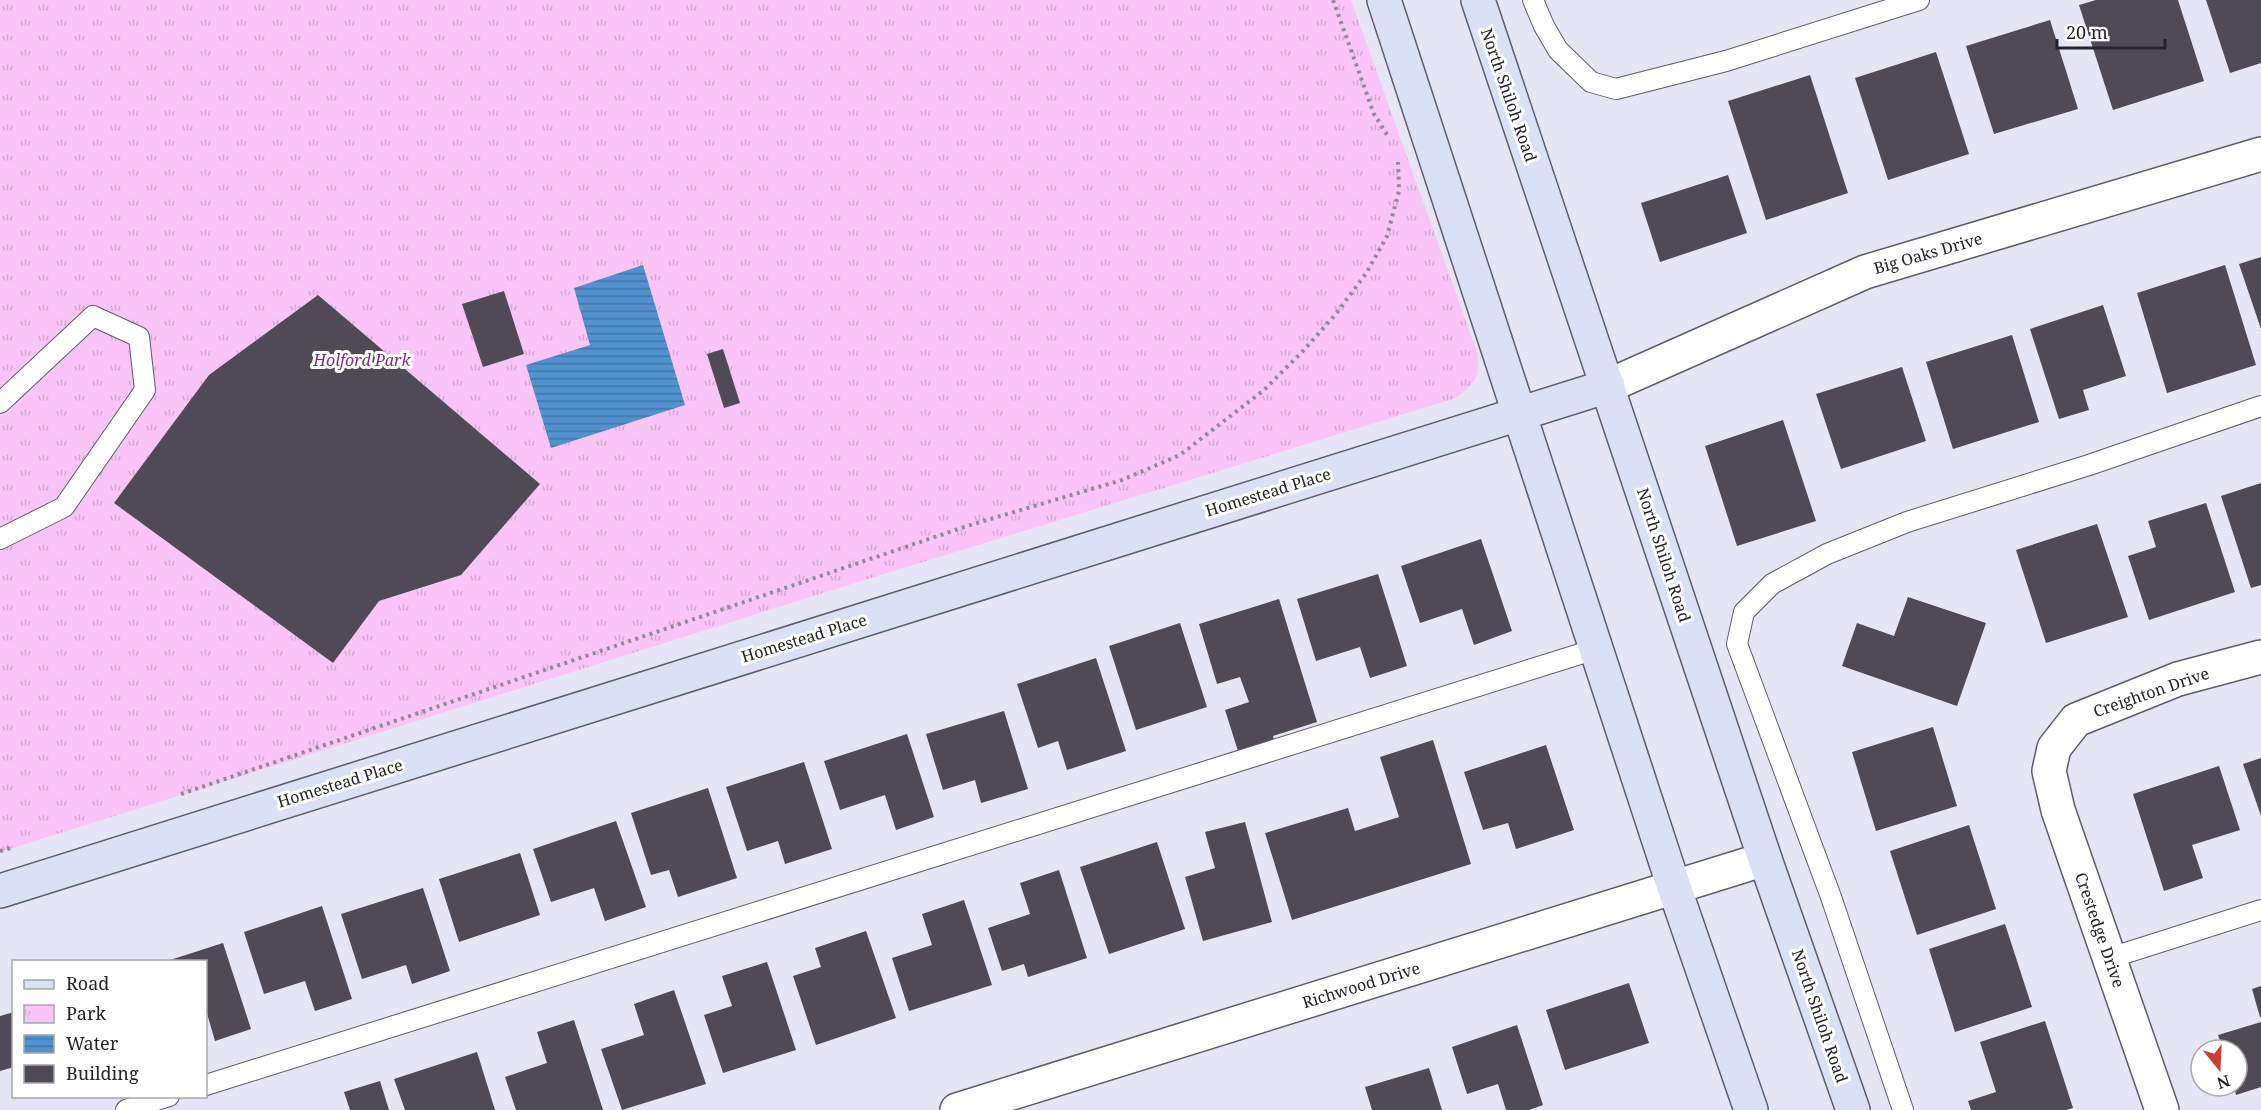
<svg xmlns="http://www.w3.org/2000/svg" width="2261" height="1110" font-family="'Noto Serif',serif">
  <style>
    .park { fill: url(#park-tufts) }
    .water { fill: url(#water-rules) }
    .building { fill: #504a56 }
    .lines { fill: none; stroke-linecap: round; stroke-linejoin: round }
    .lane-casing { stroke: #5d5c6a; stroke-width: 22 }
    .street-casing { stroke: #5d5c6a; stroke-width: 36 }
    .secondary-casing { stroke: #5d5c6a; stroke-width: 36 }
    .path { stroke: #8d8c98; stroke-width: 4; stroke-dasharray: 3 4.5; stroke-linecap: butt }
    .lane { stroke: #fff; stroke-width: 20 }
    .street { stroke: #fff; stroke-width: 33 }
    .secondary { stroke: #dae0f6; stroke-width: 33 }
    .labels { text-anchor: middle; dominant-baseline: central; stroke-width: 6; stroke-linejoin: round; paint-order: stroke }
    .street-label { font-size: 16px; fill: #232329; stroke: #fff }
    .park-label { font-size: 16px; font-style: italic; fill: #7e307c; stroke: #fff }
  </style>
  <defs>
    <pattern id="park-tufts" width="24" height="20" patternUnits="userSpaceOnUse" patternTransform="scale(1.5)"><rect width="24" height="20" fill="#fac5f6"/><path d="M3 7l-1-3M5 7V3M7 7l1-3M15 17l-1-3M17 17v-4M19 17l1-3" fill="none" stroke="#d6a9d3"/></pattern>
    <pattern id="water-rules" width="6" height="5" patternUnits="userSpaceOnUse" patternTransform="scale(1.5)"><rect width="6" height="5" fill="#5191cf"/><path d="M0 2.5h6" fill="none" stroke="#4376a8"/></pattern>
  </defs>
  <rect width="100%" height="100%" fill="#e6e5f5"/>
  <path class="park" d="M0 0H1351L1477 352C1480 377 1476 383 1456 398L855 583 0 852Z"/>
  <path class="water" d="M643 265 685 405 551 448 526 365 590 345 574 288Z"/>
  <g class="building">
    <path d="M2096 0H2178L2204 81 2113 110 2079 5Z"/>
    <path d="M2206 0H2261V63L2230 73Z"/>
    <path d="M2050 20 2078 109 1994 134 1966 46Z"/>
    <path d="M1936 52 1969 154 1888 180 1855 78Z"/>
    <path d="M1810 75 1848 193 1766 220 1728 101Z"/>
    <path d="M1728 175 1747 233 1660 262 1641 203Z"/>
    <path d="M2261 257V329L2239 264Z"/>
    <path d="M2225 265 2256 365 2167 393 2137 293Z"/>
    <path d="M504 291 524 354 483 367 462 304Z"/>
    <path d="M318 295 540 484 461 575 379 601 333 663 114 503 209 375Z"/>
    <path d="M2103 305 2126 376 2083 390 2089 410 2059 419 2030 329Z"/>
    <path d="M2012 335 2039 422 1953 449 1926 362Z"/>
    <path d="M723 349 740 403 724 408 707 354Z"/>
    <path d="M1902 367 1926 441 1841 469 1816 394Z"/>
    <path d="M1783 420 1816 521 1737 546 1705 446Z"/>
    <path d="M2261 483V585L2251 588 2221 496Z"/>
    <path d="M2206 503 2235 592 2149 620 2128 556 2156 547 2148 521Z"/>
    <path d="M2097 524 2128 617 2046 643 2016 550Z"/>
    <path d="M1481 539 1512 631 1474 645 1462 609 1420 623 1401 566Z"/>
    <path d="M1378 574 1407 666 1370 678 1360 647 1316 661 1297 599Z"/>
    <path d="M1908 597 1986 623 1957 706 1842 666 1857 623 1894 636Z"/>
    <path d="M1279 599 1317 722 1273 736 1274 740 1238 751 1225 710 1249 702 1240 677 1217 684 1199 624Z"/>
    <path d="M1180 623 1207 707 1136 730 1109 646Z"/>
    <path d="M1096 658 1126 751 1067 770 1058 741 1038 748 1017 684Z"/>
    <path d="M1004 711 1028 789 981 803 975 780 943 790 926 734Z"/>
    <path d="M1933 727 1957 806 1876 831 1852 752Z"/>
    <path d="M907 734 934 817 896 830 885 795 840 810 824 761Z"/>
    <path d="M1433 740 1471 864 1292 920 1265 833 1348 808 1355 831 1399 817 1380 757Z"/>
    <path d="M1546 745 1574 830 1516 849 1508 823 1483 830 1464 772Z"/>
    <path d="M2261 758V816L2243 764Z"/>
    <path d="M804 762 832 849 785 864 778 841 747 851 726 787Z"/>
    <path d="M2219 766 2240 830 2192 845 2203 878 2164 891 2133 794Z"/>
    <path d="M708 788 737 878 678 897 669 870 651 875 631 813Z"/>
    <path d="M616 821 646 907 605 921 594 888 551 902 533 849Z"/>
    <path d="M1245 822 1272 922 1203 941 1185 877 1215 868 1205 832Z"/>
    <path d="M1969 825 1996 909 1917 935 1890 851Z"/>
    <path d="M1157 842 1185 929 1109 954 1080 867Z"/>
    <path d="M520 853 540 915 459 942 439 879Z"/>
    <path d="M1059 870 1087 958 1028 977 1024 964 1002 971 988 928 1030 914 1020 883Z"/>
    <path d="M423 888 450 971 412 984 406 965 362 979 341 914Z"/>
    <path d="M964 900 992 985 909 1011 892 958 932 945 922 914Z"/>
    <path d="M322 906 352 999 315 1011 305 981 264 994 244 932Z"/>
    <path d="M2005 924 2032 1007 1955 1032 1929 949Z"/>
    <path d="M866 931 896 1018 816 1045 793 976 821 967 815 948Z"/>
    <path d="M223 943 251 1029 215 1041 206 1010V962L167 961Z"/>
    <path d="M767 962 796 1050 723 1073 704 1015 732 1006 722 976Z"/>
    <path d="M1629 983 1649 1043 1565 1070 1546 1010Z"/>
    <path d="M2261 986V1017H2260L2252 989Z"/>
    <path d="M674 990 706 1084 622 1110 601 1049 644 1035 634 1004Z"/>
    <path d="M14 1012V1067L0 1071V1016Z"/>
    <path d="M574 1020 603 1110H516L505 1077 547 1063 537 1032Z"/>
    <path d="M2045 1021 2073 1108 2066 1110H1971L1968 1101 1996 1092 1980 1042Z"/>
    <path d="M2261 1022V1087L2236 1095 2234 1086H2237V1050H2223L2218 1035Z"/>
    <path d="M1517 1025 1543 1105 1529 1110H1506L1498 1084 1467 1094 1452 1047Z"/>
    <path d="M477 1052 495 1110H405L394 1079Z"/>
    <path d="M1429 1068 1442 1110H1372L1365 1087Z"/>
    <path d="M380 1081 389 1110H350L344 1092Z"/>
  </g>
  <g class="lines">
    <defs>
      <g id="lane">
        <path d="M1533 0 1544 26 1558 50 1591 82 1616 89 1726 61 1919 0"/>
        <path d="M0 403 93 316 139 337 145 390 64 507 0 539"/>
        <path d="M2110 958 2261 910"/>
        <path d="M206 1085 1596 649"/>
        <path d="M126 1110 169 1096"/>
        <path d="M1903 1110 1831 897 1737 644 1744 612 1772 584 1827 554 1907 522 2089 465 2261 406"/>
      </g>
      <g id="street">
        <path d="M1608 386 1865 272 2261 154"/>
        <path d="M957 1110 1765 859"/>
        <path d="M2162 1110 2058 810 2049 771 2054 748 2076 720 2178 679 2261 657"/>
      </g>
      <g id="secondary">
        <path d="M1384 0 1674 887 1751 1110"/>
        <path d="M1478 0 1765 859 1853 1110"/>
        <path d="M0 891 1608 386"/>
      </g>
    </defs>
    <use href="#lane" class="lane-casing"/>
    <use href="#street" class="street-casing"/>
    <use href="#secondary" class="secondary-casing"/>
    <g class="path">
      <path d="M1333 0 1374 114 1389 138"/>
      <path d="M181 794 967 526 1122 480 1180 455 1264 390 1303 351 1336 314 1367 272 1387 236 1399 191 1398 162"/>
      <path d="M0 851 11 848"/>
    </g>
    <use href="#lane" class="lane"/>
    <use href="#street" class="street"/>
    <use href="#secondary" class="secondary"/>
  </g>
  <g class="labels">
    <g class="street-label">
      <text transform="translate(1509 95) rotate(71)">North Shiloh Road</text>
      <text transform="translate(1928 253) rotate(-16)">Big Oaks Drive</text>
      <text transform="translate(1268 492) rotate(-17)">Homestead Place</text>
      <text transform="translate(1664 555) rotate(72)">North Shiloh Road</text>
      <text transform="translate(804 638) rotate(-17)">Homestead Place</text>
      <text transform="translate(2151 692) rotate(-19)">Creighton Drive</text>
      <text transform="translate(340 783) rotate(-17)">Homestead Place</text>
      <text transform="translate(2100 930) rotate(71)">Crestedge Drive</text>
      <text transform="translate(1361 985) rotate(-17)">Richwood Drive</text>
      <text transform="translate(1820 1016) rotate(71)">North Shiloh Road</text>
    </g>
    <g class="park-label">
      <text x="362" y="360">Holford Park</text>
    </g>
  </g>
  <rect x="12" y="960" width="195" height="138" fill="#ffffff" stroke="#a7a7a9" stroke-width="1.5"/>
  <rect x="24" y="980" width="30" height="9" fill="#dae0f6" stroke="#a7a7a9" stroke-width="1.5"/>
  <text x="66" y="990" font-size="18" fill="#232329">Road</text>
  <rect x="24" y="1005" width="30" height="18" fill="url(#park-tufts)" stroke="#a7a7a9" stroke-width="1.5"/>
  <text x="66" y="1020" font-size="18" fill="#232329">Park</text>
  <rect x="24" y="1035" width="30" height="18" fill="url(#water-rules)" stroke="#a7a7a9" stroke-width="1.5"/>
  <text x="66" y="1050" font-size="18" fill="#232329">Water</text>
  <rect x="24" y="1065" width="30" height="18" fill="#504a56" stroke="#a7a7a9" stroke-width="1.5"/>
  <text x="66" y="1080" font-size="18" fill="#232329">Building</text>
  <g transform="translate(2219 1068) rotate(162)"><circle r="28" fill="#ffffff" stroke="#a7a7a9" stroke-width="1.5"/>
  <path d="M0-4.5L10 22L0 15L-10 22Z" fill="#cb3e34"/>
  <text y="-9" font-size="16" font-weight="bold" text-anchor="middle" fill="#232329">N</text>
  </g>
  <path d="M2057 39v9h108v-9" fill="none" stroke="#232329" stroke-width="3"/>
  <text x="2066" y="39" font-size="18" fill="#232329" stroke="#ffffff" stroke-width="4.5" paint-order="stroke">20 m</text>
</svg>
